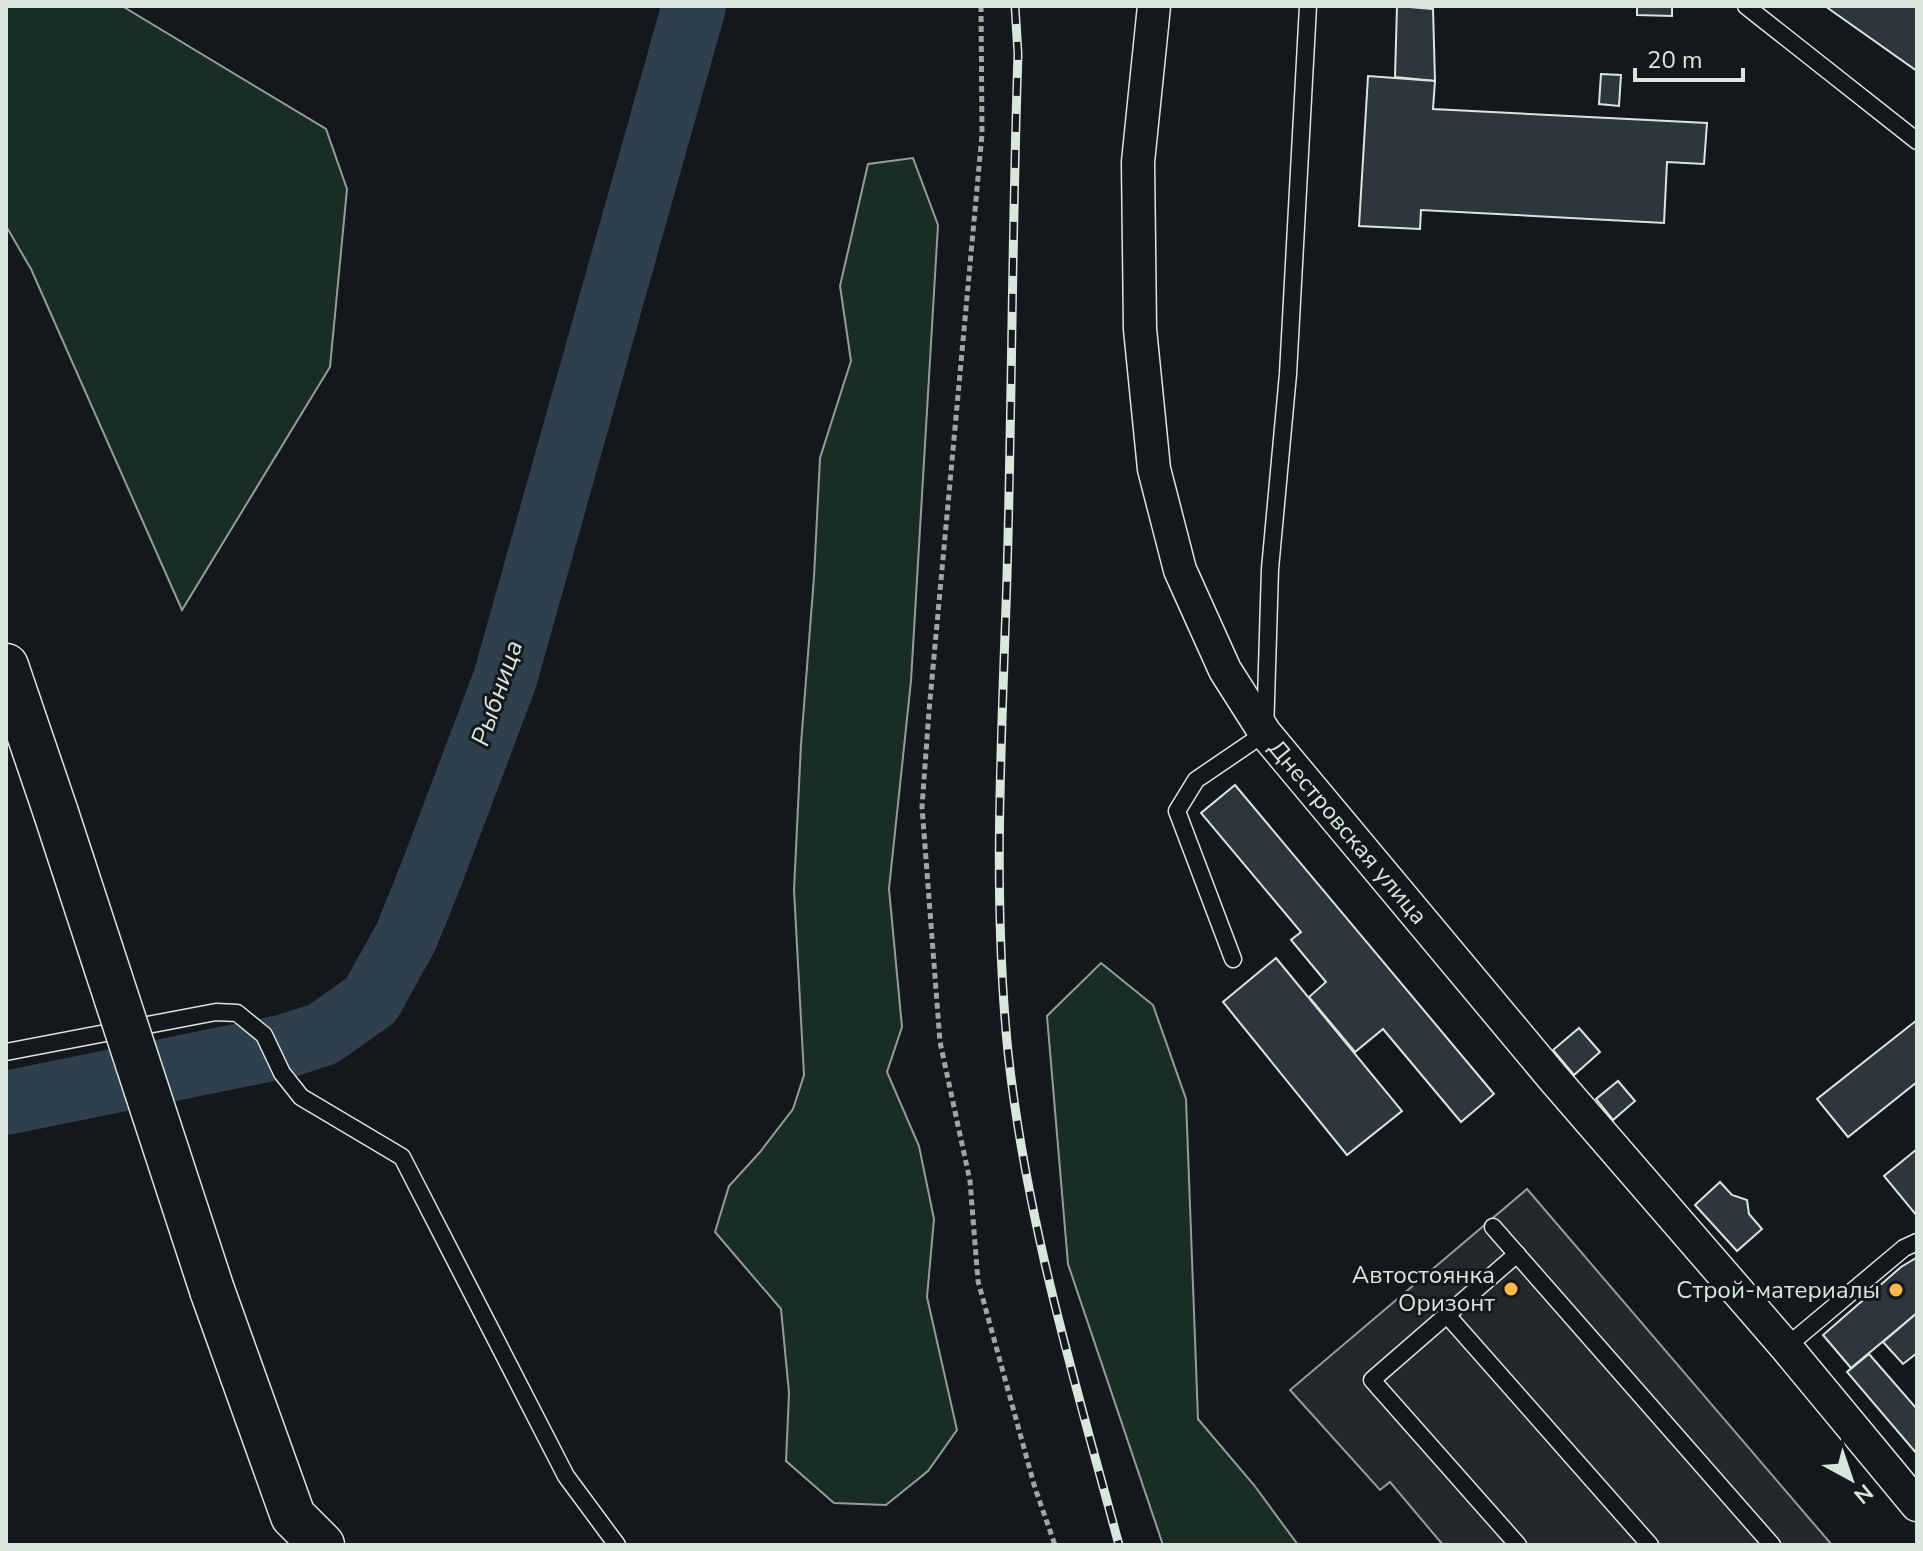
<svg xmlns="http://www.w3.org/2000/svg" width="1923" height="1551" font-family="'Nunito Sans',sans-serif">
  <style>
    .green { fill: #1a2d24; stroke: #939e99; stroke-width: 2 }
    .parking { fill: #24282b; stroke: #939e99; stroke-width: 2 }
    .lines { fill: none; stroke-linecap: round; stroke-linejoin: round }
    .river { stroke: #2f3f4d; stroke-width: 64 }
    .building { fill: #2c363c; stroke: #d8e6dc; stroke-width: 2 }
    .service-casing { stroke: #d8e6dc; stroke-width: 19 }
    .minor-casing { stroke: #d8e6dc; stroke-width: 35 }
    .trunk-casing { stroke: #d8e6dc; stroke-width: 47 }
    .path { stroke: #9da8a2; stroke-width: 5; stroke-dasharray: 6 4; stroke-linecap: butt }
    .service { stroke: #14181c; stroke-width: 16 }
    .minor { stroke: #14181c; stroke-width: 32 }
    .trunk { stroke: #14181c; stroke-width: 44 }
    .rail-casing { stroke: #d8e6dc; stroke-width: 9 }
    .rail { stroke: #14181c; stroke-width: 6; stroke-dasharray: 18; stroke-linecap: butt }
    .trunk-bridge-casing { stroke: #d8e6dc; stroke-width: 47; stroke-linecap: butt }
    .trunk-bridge { stroke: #14181c; stroke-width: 44 }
    .poi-dot { fill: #ffb74d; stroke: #14181c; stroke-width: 3 }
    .labels { text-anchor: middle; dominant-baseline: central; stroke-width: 6; stroke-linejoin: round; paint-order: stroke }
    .street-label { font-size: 24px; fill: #d8e6dc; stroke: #14181c }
    .poi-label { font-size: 24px; fill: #d8e6dc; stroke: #14181c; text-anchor: end }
    .water-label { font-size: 26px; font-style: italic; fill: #d8e6dc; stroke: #14181c }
  </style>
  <rect width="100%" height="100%" fill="#14181c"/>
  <g class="green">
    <path d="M6 6H122L326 129 347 189 330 367 182 610 31 269 6 226Z"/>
    <path d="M913 158 938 225 911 681 889 889 902 1027 887 1072 919 1146 934 1219 927 1297 957 1430 928 1471 886 1505 834 1503 786 1461 789 1393 781 1309 715 1232 729 1186 760 1152 793 1109 804 1075 794 890 801 744 814 577 820 458 851 361 840 286 868 164Z"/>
    <path d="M1101 963 1153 1005 1186 1099 1198 1419 1254 1485 1298 1545H1163L1068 1264 1047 1016Z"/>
  </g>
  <path class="parking" d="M1527 1189 1832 1545H1443L1390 1482 1380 1490 1290 1390Z"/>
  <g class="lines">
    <path class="river" d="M6 1103 286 1046 323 1034 371 1000 406 937 431 875 505 679 694 6"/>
  </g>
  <g class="building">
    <path d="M1397 6 1433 9 1435 81 1395 77Z"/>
    <path d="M1637 6H1672V16L1637 15Z"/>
    <path d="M1825 6H1917V71Z"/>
    <path d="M1601 74 1621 75 1619 106 1599 104Z"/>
    <path d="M1368 76 1435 81 1433 109 1707 123 1704 164 1667 162 1664 223 1421 210 1420 229 1359 226Z"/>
    <path d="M1235 785 1494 1094 1461 1122 1383 1029 1355 1052 1309 997 1326 982 1291 940 1301 932 1201 813Z"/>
    <path d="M1276 958 1402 1111 1347 1155 1223 1002Z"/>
    <path d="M1917 1020V1082L1848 1137 1817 1099Z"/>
    <path d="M1579 1028 1600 1052 1574 1075 1553 1050Z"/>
    <path d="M1618 1081 1635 1101 1613 1120 1596 1099Z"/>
    <path d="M1917 1149V1216L1884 1176Z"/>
    <path d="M1720 1182 1732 1195 1747 1200 1749 1214 1762 1229 1737 1251 1695 1205Z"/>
    <path d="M1916 1258 1917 1313 1851 1368 1823 1335 1901 1267Z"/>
    <path d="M1917 1313V1353L1903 1364 1883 1342Z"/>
    <path d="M1869 1354 1917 1409V1454L1847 1372Z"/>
  </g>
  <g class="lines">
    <defs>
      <g id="service">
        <path d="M1746 6 1917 141"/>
        <path d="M1233 959 1177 811 1196 780 1265 733 1270 569 1288 374 1308 6"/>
        <path d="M6 1052 216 1012 237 1013 264 1035 282 1073 301 1097 402 1157 566 1476 617 1545"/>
        <path d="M1493 1227 1772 1545"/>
        <path d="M1517 1254 1372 1380 1518 1545"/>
        <path d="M1447 1315 1650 1545"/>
        <path d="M1786 1347 1904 1248 1917 1242"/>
      </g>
      <path id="minor" d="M1154 6 1138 162 1140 329 1154 469 1180 570 1225 670 1265 733 1554 1079 1786 1347 1917 1505"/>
      <g id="trunk">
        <path d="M6 666 56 813"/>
        <path d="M212 1290 293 1516 322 1545"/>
      </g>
    </defs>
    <use href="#service" class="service-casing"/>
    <use href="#minor" class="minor-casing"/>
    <use href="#trunk" class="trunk-casing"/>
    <path class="path" d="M981 6 982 134 929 711 922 807 940 1042 970 1181 978 1281 1035 1488 1055 1545"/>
    <use href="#service" class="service"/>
    <use href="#minor" class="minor"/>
    <use href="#trunk" class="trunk"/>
    <defs>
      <path id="rail" d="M1015 6 1018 54C1012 228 1012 402 1007 576 1002 734 992 894 1008 1052 1026 1220 1075 1382 1119 1545"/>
    </defs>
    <use href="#rail" class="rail-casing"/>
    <use href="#rail" class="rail"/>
    <defs>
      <path id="trunk-bridge" d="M56 813 212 1290"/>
    </defs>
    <use href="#trunk-bridge" class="trunk-bridge-casing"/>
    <use href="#trunk-bridge" class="trunk-bridge"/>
  </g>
  <g class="poi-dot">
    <circle cx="1511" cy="1289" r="8"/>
    <circle cx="1896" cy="1290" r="8"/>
  </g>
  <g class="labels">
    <g class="street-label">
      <text transform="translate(1348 832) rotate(50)">Днестровская улица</text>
    </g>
    <g class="poi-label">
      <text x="1495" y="1275">Автостоянка<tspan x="1495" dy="28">Оризонт</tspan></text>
      <text x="1880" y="1290">Строй-материалы</text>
    </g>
    <g class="water-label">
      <text transform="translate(497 693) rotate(-71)">Рыбница</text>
    </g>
  </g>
  <rect width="1923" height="1551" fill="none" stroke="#d8e6dc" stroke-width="16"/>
  <g transform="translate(1851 1479) rotate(140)" stroke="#14181c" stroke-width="6" paint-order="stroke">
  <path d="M0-6L14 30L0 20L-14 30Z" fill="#d8e6dc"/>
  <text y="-12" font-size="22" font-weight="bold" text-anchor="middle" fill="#d8e6dc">N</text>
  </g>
  <path d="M1635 68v12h108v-12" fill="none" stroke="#d8e6dc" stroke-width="4"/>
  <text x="1647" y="68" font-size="24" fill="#d8e6dc" stroke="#14181c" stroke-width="6" paint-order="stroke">20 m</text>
</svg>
